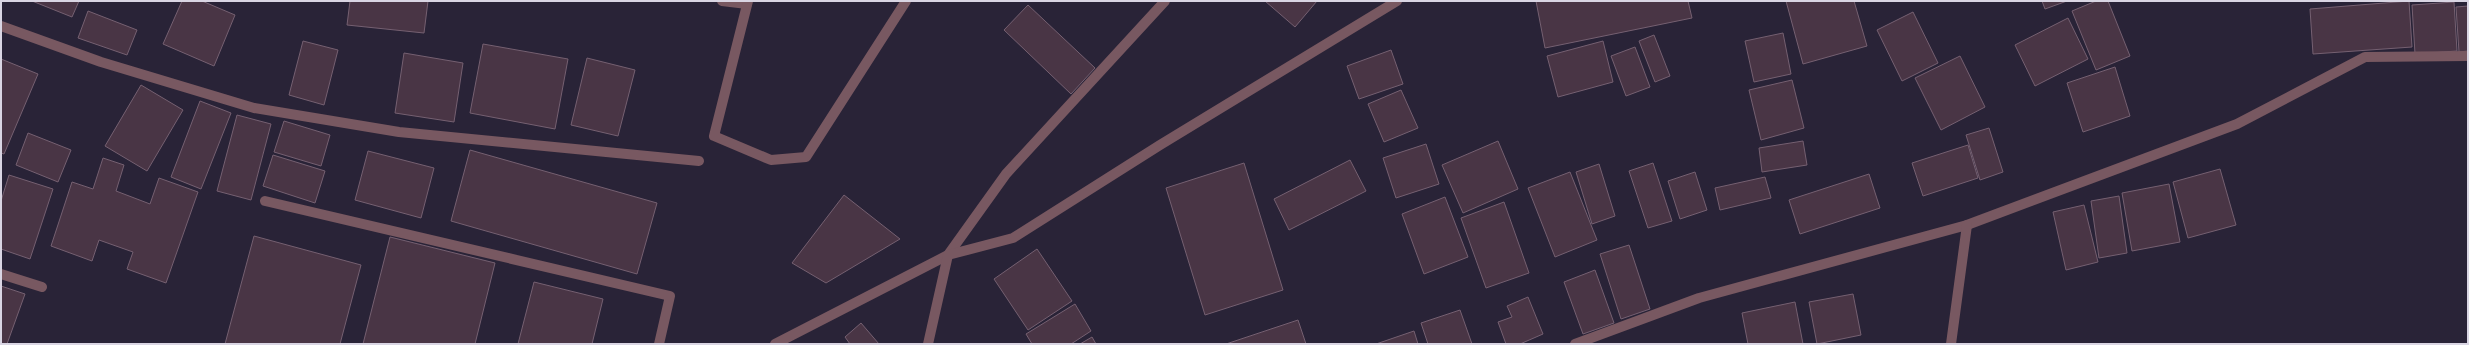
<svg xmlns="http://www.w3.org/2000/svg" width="2469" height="345" font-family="Commissioner,sans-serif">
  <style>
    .building { fill: #493545; stroke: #756071 }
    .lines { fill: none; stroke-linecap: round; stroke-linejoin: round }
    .street { stroke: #785861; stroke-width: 10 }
  </style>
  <rect width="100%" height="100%" fill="#292337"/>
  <g class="building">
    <path d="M32 1H79L72 17Z"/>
    <path d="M182 1H202L235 15 214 66 163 44Z"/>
    <path d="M350 1H428L424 33 347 25Z"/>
    <path d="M1265 1H1317L1295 27Z"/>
    <path d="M1536 1H1688L1692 18 1545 48Z"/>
    <path d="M1786 1H1854L1867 46 1803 64Z"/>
    <path d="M2042 1H2067L2045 9Z"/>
    <path d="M2096 1H2108L2130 56 2096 70 2072 11Z"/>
    <path d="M2409 1 2412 47 2313 54 2310 9Z"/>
    <path d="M2454 2 2457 51 2415 54 2412 5Z"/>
    <path d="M1028 5 1095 68 1071 94 1004 30Z"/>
    <path d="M2468 6V51L2459 52 2456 7Z"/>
    <path d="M88 11 137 30 127 55 78 38Z"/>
    <path d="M1913 12 1938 63 1902 81 1877 30Z"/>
    <path d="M2068 18 2088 59 2035 86 2015 45Z"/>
    <path d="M1783 33 1791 74 1754 82 1745 41Z"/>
    <path d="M1654 35 1670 76 1655 82 1639 41Z"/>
    <path d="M303 41 338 50 324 105 289 95Z"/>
    <path d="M1603 41 1613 82 1558 97 1547 56Z"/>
    <path d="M483 44 568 59 555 129 470 113Z"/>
    <path d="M1635 47 1650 87 1626 96 1611 56Z"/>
    <path d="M1391 50 1403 84 1359 99 1347 66Z"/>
    <path d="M404 53 463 63 454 122 395 113Z"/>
    <path d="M1960 56 1985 107 1941 130 1915 78Z"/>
    <path d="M587 58 635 70 618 136 571 125Z"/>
    <path d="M1 59 38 74 4 154 1 153Z"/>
    <path d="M2115 67 2130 116 2083 132 2067 83Z"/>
    <path d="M1792 80 1804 128 1761 140 1749 90Z"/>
    <path d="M141 85 183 110 147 171 105 146Z"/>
    <path d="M1401 90 1418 128 1384 142 1368 104Z"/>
    <path d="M200 101 231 113 201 189 171 177Z"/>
    <path d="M237 115 271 124 251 200 217 191Z"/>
    <path d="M284 121 330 135 321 166 274 152Z"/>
    <path d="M1989 128 2003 172 1980 180 1966 135Z"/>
    <path d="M28 133 71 150 58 182 16 165Z"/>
    <path d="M1498 141 1518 189 1463 213 1442 165Z"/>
    <path d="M1803 141 1807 165 1762 172 1759 148Z"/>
    <path d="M1426 144 1439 184 1396 198 1383 158Z"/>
    <path d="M1968 145 1978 178 1923 196 1912 163Z"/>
    <path d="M470 150 657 203 637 274 451 221Z"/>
    <path d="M368 151 434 168 421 218 355 200Z"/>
    <path d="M273 155 325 171 315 203 263 186Z"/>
    <path d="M103 158 124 165 116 191 150 204 159 178 198 192 166 283 127 269 133 252 99 240 92 261 51 246 72 182 93 189Z"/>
    <path d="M1350 160 1366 191 1289 230 1274 199Z"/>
    <path d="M1244 163 1283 290 1205 315 1166 188Z"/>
    <path d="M1653 163 1672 221 1648 228 1629 171Z"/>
    <path d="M1599 164 1615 216 1592 224 1576 172Z"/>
    <path d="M2220 169 2236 225 2188 238 2173 182Z"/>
    <path d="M1570 172 1597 240 1555 257 1528 188Z"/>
    <path d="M1695 172 1707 210 1680 219 1668 181Z"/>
    <path d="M1869 174 1880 208 1800 234 1789 200Z"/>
    <path d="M9 175 53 189 30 259 1 249V201Z"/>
    <path d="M1765 177 1771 198 1720 210 1715 188Z"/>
    <path d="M2169 184 2180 242 2132 251 2122 193Z"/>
    <path d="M844 195 900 239 826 283 792 263Z"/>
    <path d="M2119 196 2127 253 2099 258 2091 201Z"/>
    <path d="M1445 197 1468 257 1424 274 1402 214Z"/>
    <path d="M1504 202 1529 273 1486 288 1461 218Z"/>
    <path d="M2084 205 2098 262 2066 270 2053 212Z"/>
    <path d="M254 236 361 265 340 344H225Z"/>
    <path d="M390 237 495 263 475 344H363Z"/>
    <path d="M1629 245 1650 309 1621 319 1600 254Z"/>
    <path d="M1037 249 1072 301 1028 330 994 279Z"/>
    <path d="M1595 270 1614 323 1583 334 1564 282Z"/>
    <path d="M534 282 603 299 592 344H518Z"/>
    <path d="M1 286 25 294 7 344H1Z"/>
    <path d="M1853 294 1861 335 1817 344 1809 302Z"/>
    <path d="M1528 297 1543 334 1520 344H1506L1498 322 1512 317 1507 306Z"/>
    <path d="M1795 302 1803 344H1748L1742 313Z"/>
    <path d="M1075 304 1091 331 1071 344H1032L1026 334Z"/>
    <path d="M1460 310 1472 344H1428L1421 323Z"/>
    <path d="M1298 320 1306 344H1226Z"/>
    <path d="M861 323 879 344H850L845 337Z"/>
    <path d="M1414 331 1418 344H1376Z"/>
    <path d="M1092 337 1096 344H1080Z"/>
  </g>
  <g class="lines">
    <g class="street">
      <path d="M722 1 747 4"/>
      <path d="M748 1 714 136 771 160 806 157 906 1"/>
      <path d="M1 26 101 62 254 108 399 132 699 161"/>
      <path d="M265 201 670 296 659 344"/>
      <path d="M1 274 42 287"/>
      <path d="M775 344 948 255 1006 174 1165 1"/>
      <path d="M928 344 948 255 1013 238 1160 145 1397 1"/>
      <path d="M1575 344 1699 298 1967 225 2237 124 2365 57 2468 56"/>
      <path d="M1951 344 1967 225"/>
    </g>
  </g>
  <rect width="2469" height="345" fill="none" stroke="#d9d5e3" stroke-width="4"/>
</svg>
